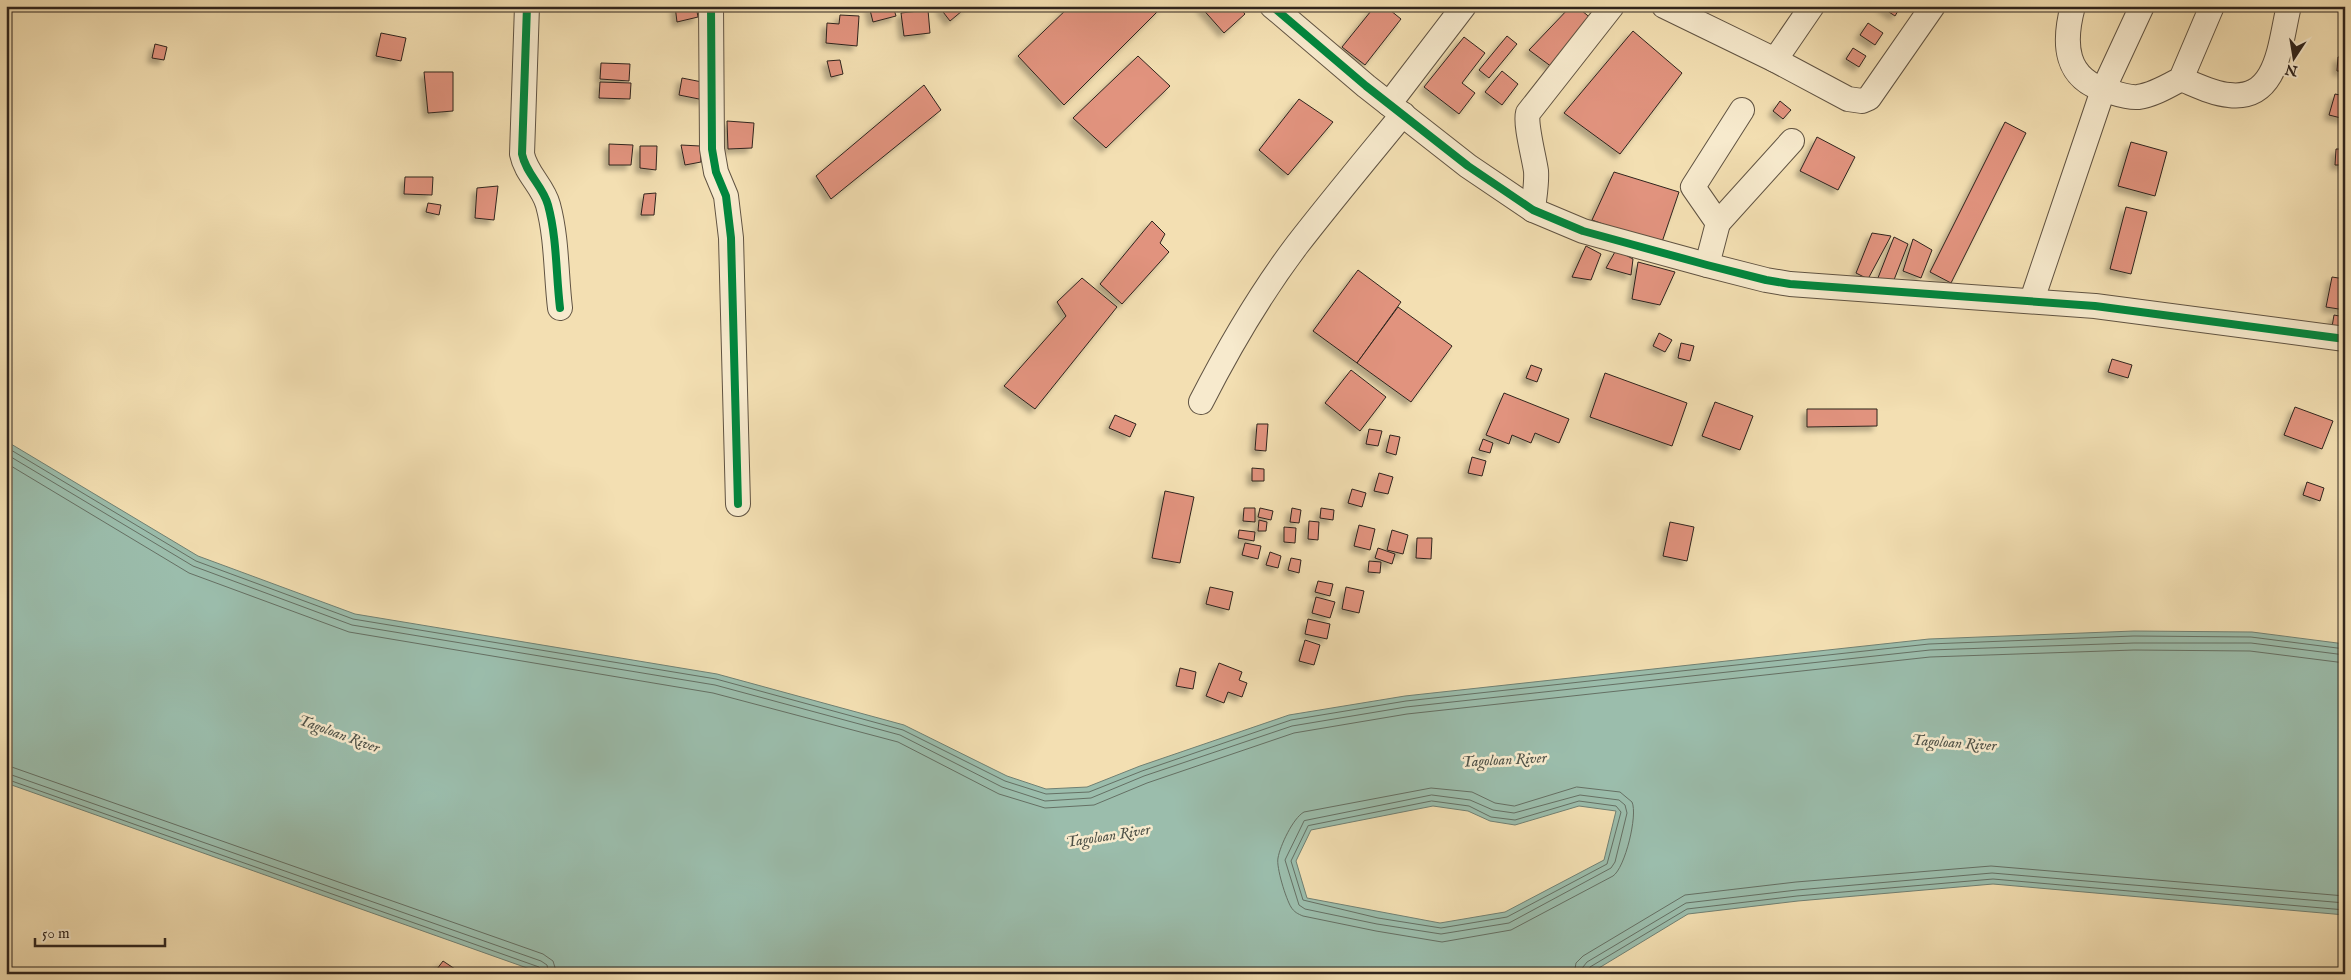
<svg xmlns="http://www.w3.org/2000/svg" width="2351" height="980" font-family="'IM FELL English',serif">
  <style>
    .water { fill: #9bbdac; stroke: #708073; fill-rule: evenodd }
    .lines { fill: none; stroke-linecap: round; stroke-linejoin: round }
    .shore { stroke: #657064; stroke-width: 1 }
    .building { fill: #e1937e; stroke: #2f241d; filter: url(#shadow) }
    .minor-casing { stroke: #605342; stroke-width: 26 }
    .minor { stroke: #f7eacd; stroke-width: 24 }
    .cycleway-casing { stroke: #f7eacd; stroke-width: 11 }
    .cycleway { stroke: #00873e; stroke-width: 8 }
    .labels { text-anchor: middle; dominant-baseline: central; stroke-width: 5; stroke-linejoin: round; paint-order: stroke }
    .water-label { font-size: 15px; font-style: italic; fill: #4f5248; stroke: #f7eacd }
  </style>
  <defs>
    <filter id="shadow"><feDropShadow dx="-4.5" dy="4.5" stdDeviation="2.5" flood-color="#0004"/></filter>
  </defs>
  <rect width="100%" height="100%" fill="#f3dfb2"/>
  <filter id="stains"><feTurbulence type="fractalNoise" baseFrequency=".004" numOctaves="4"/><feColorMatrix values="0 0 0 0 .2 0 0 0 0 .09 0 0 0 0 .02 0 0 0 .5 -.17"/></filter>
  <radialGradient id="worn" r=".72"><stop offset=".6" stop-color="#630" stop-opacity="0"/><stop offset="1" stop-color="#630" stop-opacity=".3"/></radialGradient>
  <path class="water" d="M6 441 198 556 355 614 717 674 904 725 1007 776 1046 789 1087 787 1140 766 1289 715 1405 696 1929 639 2134 631 2252 632 2345 644V915L1993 884 1798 901 1688 914 1589 974H544L6 783ZM1433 806 1468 811 1490 821 1515 825 1579 806 1616 811 1604 860 1505 912 1440 923 1307 898 1296 861 1311 830Z"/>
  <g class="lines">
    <g class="shore">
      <path d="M6 447 196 561 353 619 716 679 903 730 1005 781 1046 794 1089 792 1142 771 1291 720 1406 701 1929 644 2134 636 2251 637 2345 649"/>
      <path d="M6 454 193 566 352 625 715 685 900 735 1002 787 1045 801 1091 798 1144 776 1292 726 1406 707 1930 650 2134 643H2251L2345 655"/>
      <path d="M6 463 189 573 349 632 713 693 898 742 999 794 1045 808 1094 805 1147 783 1294 733 1407 714 1930 657 2134 650 2250 651 2345 663"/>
      <path d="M6 765 543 954 553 961 557 974"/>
      <path d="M6 773 541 961 547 965 549 974"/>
      <path d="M6 779 539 967 543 974"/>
      <path d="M1577 787 1620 792 1632 802C1638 815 1625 868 1613 876L1511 930 1442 942 1376 931 1303 916C1298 914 1294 912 1291 907 1286 899 1276 867 1278 858 1280 846 1293 818 1304 812L1431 788 1472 792 1495 803 1514 806Z"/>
      <path d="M1432 795 1470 800 1493 810 1514 813 1580 795 1619 800 1625 805 1627 813 1615 862 1611 868 1509 923 1441 934 1377 924 1305 909 1299 905 1285 860 1304 821Z"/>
      <path d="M1432 801 1469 806 1491 817 1515 820 1579 801 1616 806 1621 812 1607 864 1507 917 1441 928 1378 918 1303 900 1291 861 1308 826Z"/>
      <path d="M1574 974 1576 963 1583 956 1685 895 1796 882 1991 866 2345 896"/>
      <path d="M1581 974 1583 967 1587 962 1686 903 1797 890 1992 873 2345 903"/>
      <path d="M1588 974 1590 967 1687 909 1797 896 1993 879 2345 910"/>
    </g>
  </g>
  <g class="building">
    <path d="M675 6H696L698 17 677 22Z"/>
    <path d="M869 6H893L896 16 873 22Z"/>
    <path d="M942 6H968L950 21 940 8Z"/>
    <path d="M1070 6H1163L1064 105 1018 56Z"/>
    <path d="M1200 6H1238L1245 14 1224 33Z"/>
    <path d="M1375 6H1385L1401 19 1365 65 1342 47Z"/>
    <path d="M1571 6H1576L1598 24 1560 73 1529 50Z"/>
    <path d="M1880 6H1901L1895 16Z"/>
    <path d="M928 10 930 33 904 36 901 13Z"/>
    <path d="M840 15 859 16 857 46 826 43 827 23 839 24Z"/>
    <path d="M1868 23 1883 33 1875 45 1860 35Z"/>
    <path d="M1633 31 1682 73 1620 154 1564 113Z"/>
    <path d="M381 33 406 38 401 61 376 56Z"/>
    <path d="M1507 36 1517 44 1489 78 1479 70Z"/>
    <path d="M1464 37 1485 53 1462 83 1475 93 1459 114 1424 87Z"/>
    <path d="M155 44 167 47 164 60 152 58Z"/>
    <path d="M1853 48 1866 56 1859 67 1846 59Z"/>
    <path d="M1138 56 1170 86 1106 148 1073 118Z"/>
    <path d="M2338 57H2345V71H2337Z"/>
    <path d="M840 60 843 74 831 77 827 61Z"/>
    <path d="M601 63 630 64 629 81 600 79Z"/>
    <path d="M1502 71 1518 84 1502 105 1485 92Z"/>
    <path d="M424 72H453V111L428 113Z"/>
    <path d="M682 78 707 83 704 100 679 95Z"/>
    <path d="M600 82 631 83 630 99 599 98Z"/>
    <path d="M924 85 941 110 831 199 816 176Z"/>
    <path d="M2335 94 2345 96V119L2329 115Z"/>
    <path d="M1299 99 1333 122 1288 175 1259 150Z"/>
    <path d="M1780 101 1791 110 1783 119 1773 111Z"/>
    <path d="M727 121 754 123 752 148 728 149Z"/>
    <path d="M2005 122 2026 133 1951 283 1930 272Z"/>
    <path d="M1817 137 1855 157 1838 190 1800 171Z"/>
    <path d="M2131 142 2167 152 2155 196 2118 186Z"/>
    <path d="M609 144 633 145 631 165H609Z"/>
    <path d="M681 145 700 146 701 162 685 165Z"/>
    <path d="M640 146H657L656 170 640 168Z"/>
    <path d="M2336 149H2345V165H2335Z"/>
    <path d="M1614 172 1679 192 1661 245 1592 220Z"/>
    <path d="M405 177H433L432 195 404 194Z"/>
    <path d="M498 186 494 220 475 218 477 188Z"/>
    <path d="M656 193 654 215H641L644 194Z"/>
    <path d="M428 203 441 205 439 215 426 212Z"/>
    <path d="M2126 207 2147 212 2131 274 2110 269Z"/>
    <path d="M1152 221 1165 234 1160 243 1169 252 1122 304 1100 284Z"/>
    <path d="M1872 233 1891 236 1868 279 1856 273Z"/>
    <path d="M1894 237 1908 244 1892 285 1876 283Z"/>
    <path d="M1913 239 1932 250 1921 278 1903 271Z"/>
    <path d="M1586 246 1601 254 1591 280 1572 277Z"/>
    <path d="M1616 250 1633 259 1631 275 1606 268Z"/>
    <path d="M1638 262 1675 272 1660 305 1632 299Z"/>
    <path d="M1358 270 1401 302 1357 363 1313 331Z"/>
    <path d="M2332 277 2345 279V310L2326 307Z"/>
    <path d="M1082 278 1117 307 1035 409 1004 386 1066 316 1057 302Z"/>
    <path d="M1398 307 1452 346 1411 402 1357 363Z"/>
    <path d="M2334 315 2345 317V329L2332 327Z"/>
    <path d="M1659 333 1672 340 1665 352 1653 346Z"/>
    <path d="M1681 343 1694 346 1690 361 1678 358Z"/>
    <path d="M2112 359 2132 365 2128 378 2108 372Z"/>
    <path d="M1531 365 1542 369 1537 382 1526 378Z"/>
    <path d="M1351 370 1386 397 1360 431 1325 403Z"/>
    <path d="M1605 373 1687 403 1672 446 1590 417Z"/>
    <path d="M1504 393 1569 419 1559 443 1535 433 1531 443 1512 435 1509 444 1486 435Z"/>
    <path d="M1715 402 1753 416 1740 450 1702 436Z"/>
    <path d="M2295 407 2333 421 2322 449 2284 435Z"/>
    <path d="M1807 409H1877V426L1807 427Z"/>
    <path d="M1115 415 1136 424 1130 437 1109 428Z"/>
    <path d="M1257 424H1268L1266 451 1255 450Z"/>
    <path d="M1369 429 1382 431 1378 446 1366 444Z"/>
    <path d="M1390 435 1400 437 1396 455 1386 452Z"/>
    <path d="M1483 439 1493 443 1490 453 1479 450Z"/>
    <path d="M1472 457 1486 461 1482 476 1468 473Z"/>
    <path d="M1252 468 1264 469V481H1252Z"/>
    <path d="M1379 473 1393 477 1388 494 1374 491Z"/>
    <path d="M2307 482 2324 488 2320 501 2303 495Z"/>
    <path d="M1352 489 1366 493 1362 507 1348 503Z"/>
    <path d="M1165 491 1194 497 1180 563 1152 558Z"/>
    <path d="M1244 508H1255V522L1243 521Z"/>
    <path d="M1260 508 1273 511 1271 520 1258 517Z"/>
    <path d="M1292 508 1301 510 1299 523 1290 522Z"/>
    <path d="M1321 508 1334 510 1333 520 1320 518Z"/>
    <path d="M1259 520 1267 522 1266 531H1258Z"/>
    <path d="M1309 521 1319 522 1318 540 1308 539Z"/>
    <path d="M1670 522 1694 527 1687 561 1663 556Z"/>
    <path d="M1359 525 1375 529 1370 550 1354 546Z"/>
    <path d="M1284 527 1296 528 1295 543 1284 542Z"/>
    <path d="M1239 530 1255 532 1254 541 1238 538Z"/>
    <path d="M1392 530 1408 535 1403 554 1387 550Z"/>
    <path d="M1417 538H1432L1431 559 1416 558Z"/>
    <path d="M1245 543 1261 546 1258 559 1242 555Z"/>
    <path d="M1378 548 1395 554 1392 564 1375 558Z"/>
    <path d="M1270 552 1281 556 1278 568 1266 565Z"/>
    <path d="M1291 558 1301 560 1299 573 1288 570Z"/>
    <path d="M1369 561 1381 562 1380 573 1368 572Z"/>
    <path d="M1318 581 1333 584 1330 596 1315 592Z"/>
    <path d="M1210 587 1233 592 1229 610 1206 604Z"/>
    <path d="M1346 587 1364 591 1359 613 1342 609Z"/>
    <path d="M1316 597 1335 602 1330 618 1312 613Z"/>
    <path d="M1308 619 1330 624 1327 639 1305 634Z"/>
    <path d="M1305 640 1320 645 1314 665 1299 661Z"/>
    <path d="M1219 663 1242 672 1239 680 1247 683 1242 697 1228 692 1224 703 1206 696Z"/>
    <path d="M1180 668 1196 672 1193 689 1176 686Z"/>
    <path d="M443 961 455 969 452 974H444L437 969Z"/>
  </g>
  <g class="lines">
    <defs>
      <g id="minor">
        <path d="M527 6 522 154C526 174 543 186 548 205 557 238 556 275 560 308"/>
        <path d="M711 6 712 149 716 172 726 196 731 238 738 504"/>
        <path d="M1272 6 1366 86 1468 166 1533 210 1583 231 1707 265 1766 280 1790 284 2095 306 2345 339"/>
        <path d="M1664 6 1775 60 1848 99 1862 101 1869 98 1933 6"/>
        <path d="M2073 6C2063 43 2064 79 2108 91 2118 94 2128 98 2138 97 2153 95 2168 86 2181 79L2212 6"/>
        <path d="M1775 60 1812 6"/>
        <path d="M2181 79C2196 85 2214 94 2229 95 2279 101 2280 41 2289 6"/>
        <path d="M1389 104 1464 6"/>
        <path d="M1533 210C1534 198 1537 184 1536 171 1534 157 1525 124 1528 113L1612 6"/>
        <path d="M1718 223 1792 141"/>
        <path d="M1707 265 1718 223 1693 187 1742 110"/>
        <path d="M2032 300 2103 90 2142 6"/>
        <path d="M1201 402C1229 347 1260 294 1297 245 1331 201 1367 158 1403 114"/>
      </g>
    </defs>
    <use href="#minor" class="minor-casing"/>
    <use href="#minor" class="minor"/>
    <defs>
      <g id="cycleway">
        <path d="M527 6 522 154C526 174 543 186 548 205 557 238 556 275 560 308"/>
        <path d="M711 6 712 149 716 172 726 196 731 238 738 504"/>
        <path d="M1272 6 1366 86 1468 166 1533 210 1583 231 1707 265 1766 280 1790 284 2095 306 2345 339"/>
      </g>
    </defs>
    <use href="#cycleway" class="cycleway-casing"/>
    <use href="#cycleway" class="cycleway"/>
  </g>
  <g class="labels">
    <g class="water-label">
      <text transform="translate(339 734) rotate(20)">Tagoloan River</text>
      <text transform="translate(1954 743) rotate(4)">Tagoloan River</text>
      <text transform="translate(1504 760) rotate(-3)">Tagoloan River</text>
      <text transform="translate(1108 836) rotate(-9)">Tagoloan River</text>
    </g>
  </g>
  <rect width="2351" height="980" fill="none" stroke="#f3dfb2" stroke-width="25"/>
  <rect x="8" y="8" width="2336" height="965" fill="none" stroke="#2f241d" stroke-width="2.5"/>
  <rect x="12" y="12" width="2326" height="955" fill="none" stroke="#2f241d"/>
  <g transform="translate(2294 58) rotate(192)" stroke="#f7eacd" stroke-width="4" paint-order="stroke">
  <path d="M0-4L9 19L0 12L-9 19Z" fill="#2f241d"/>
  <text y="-8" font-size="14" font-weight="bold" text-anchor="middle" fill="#2f241d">N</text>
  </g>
  <path d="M35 938v8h130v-8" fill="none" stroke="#2f241d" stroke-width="2.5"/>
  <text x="42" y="938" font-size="15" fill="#2f241d" stroke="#f7eacd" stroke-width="4" paint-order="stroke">50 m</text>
  <rect width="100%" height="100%" filter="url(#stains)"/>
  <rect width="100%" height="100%" fill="url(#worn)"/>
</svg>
